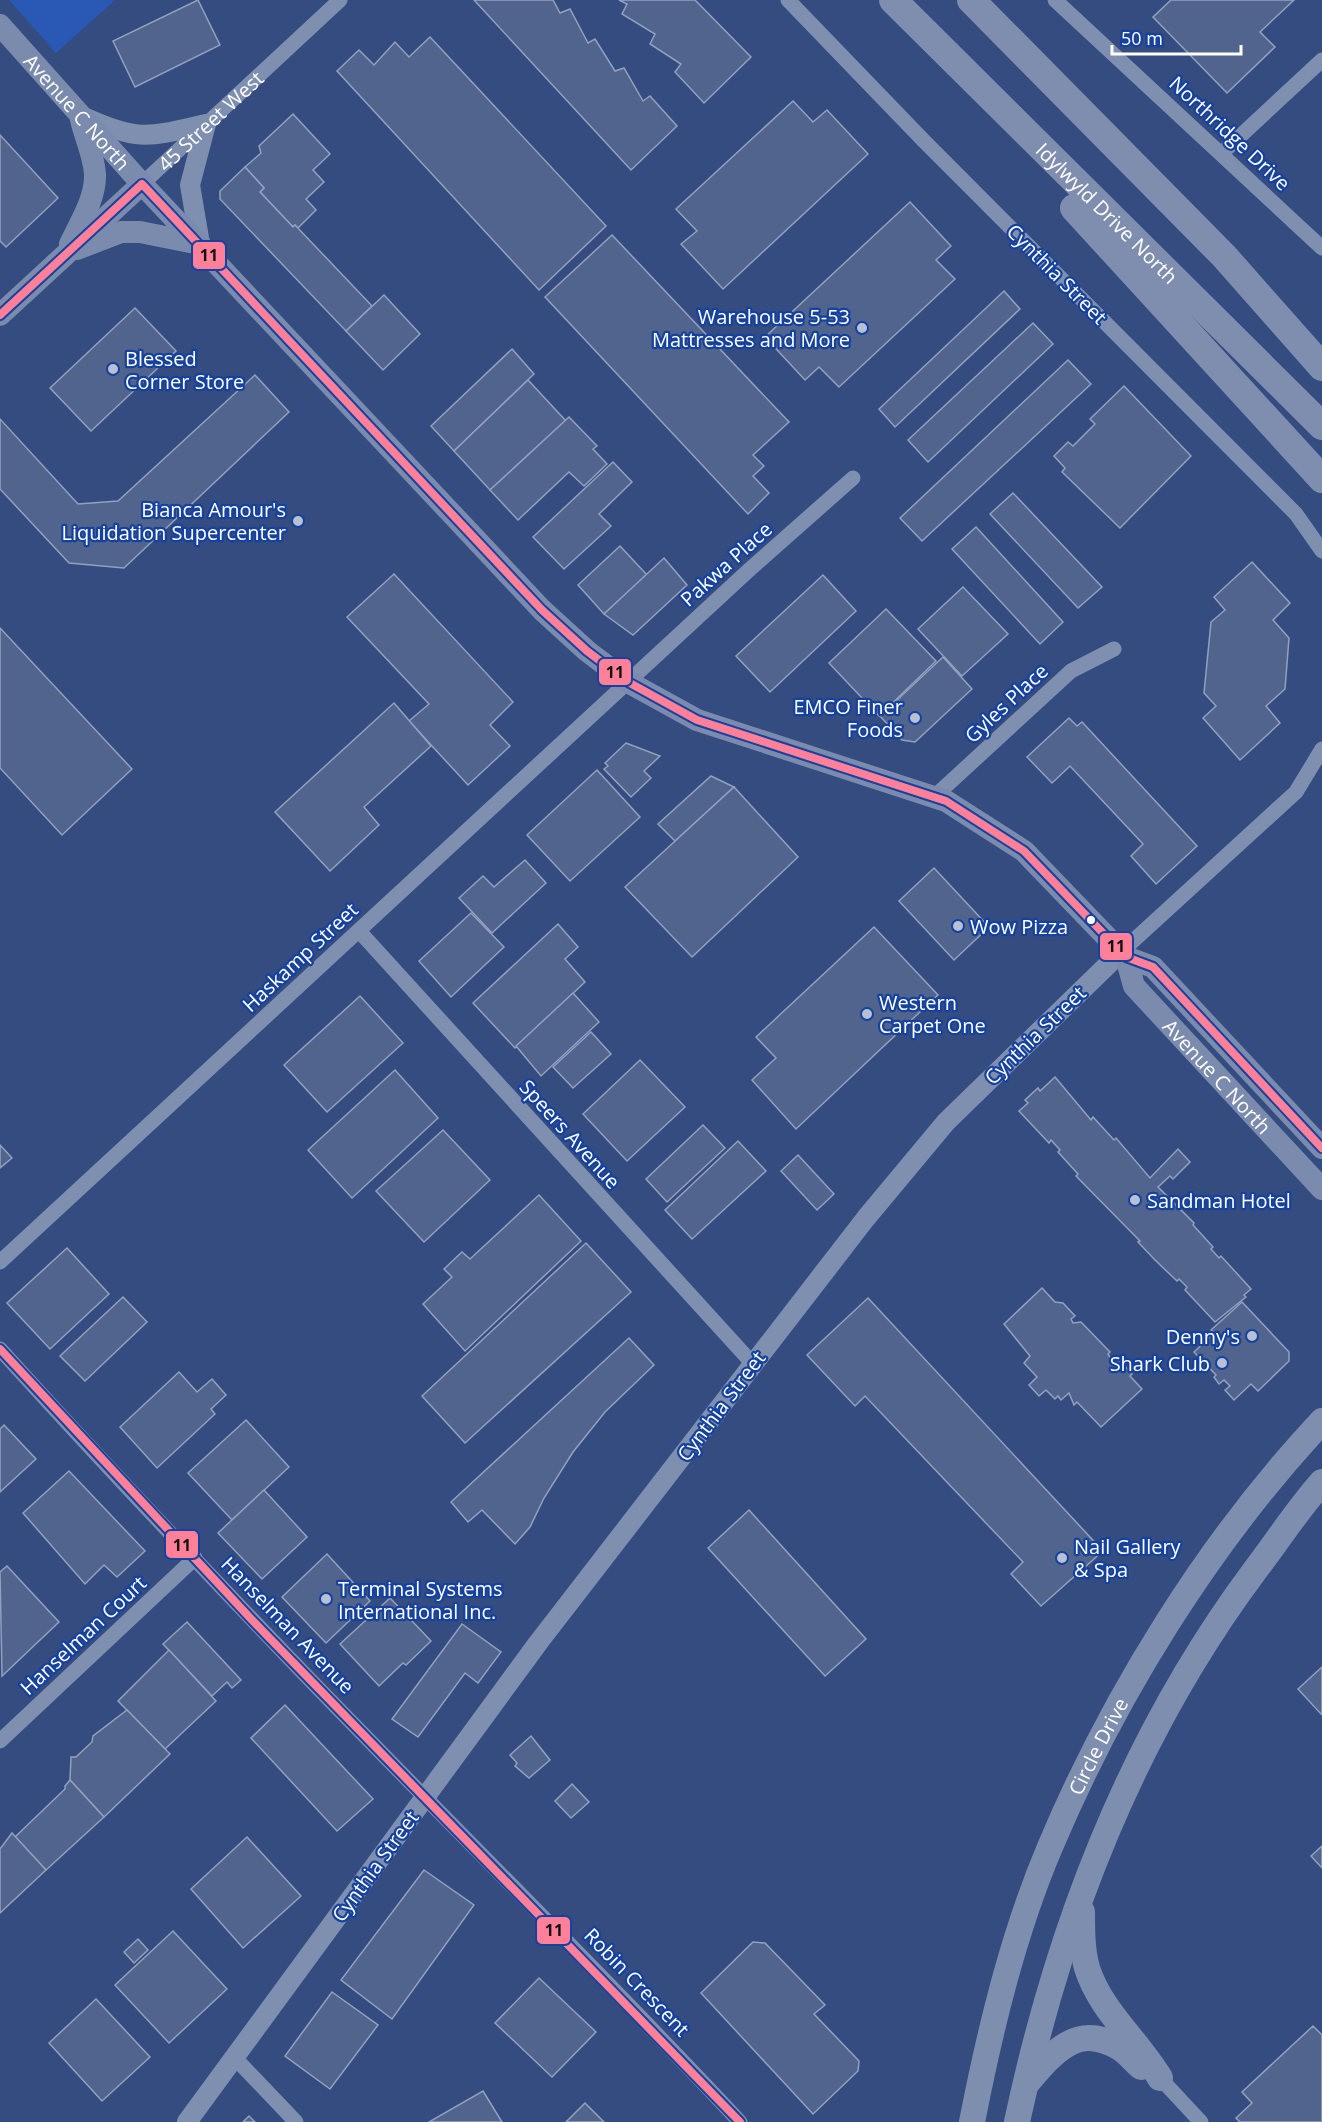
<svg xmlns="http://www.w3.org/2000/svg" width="1322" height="2122" font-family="'Open Sans',sans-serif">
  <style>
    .green { fill: #2a58b5 }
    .building { fill: #50648d; stroke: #94a1be; stroke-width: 1.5 }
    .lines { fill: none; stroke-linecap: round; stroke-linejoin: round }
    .minor { stroke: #7f8fb0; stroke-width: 15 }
    .tertiary { stroke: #7f8fb0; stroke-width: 20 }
    .secondary { stroke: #7a8bae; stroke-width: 22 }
    .trunk { stroke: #7e8eaf; stroke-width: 26 }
    .motorway { stroke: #7f8eaf; stroke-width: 28 }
    .bus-1-casing { stroke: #15419f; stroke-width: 12 }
    .bus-1 { stroke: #ff8098; stroke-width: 8 }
    .poi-dot { fill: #b8c0d3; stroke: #15419f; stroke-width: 2 }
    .bus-dot { fill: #fff; stroke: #15419f; stroke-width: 2 }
    .labels { text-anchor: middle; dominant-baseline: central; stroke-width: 4.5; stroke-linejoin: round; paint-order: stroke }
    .street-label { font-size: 20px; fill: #fff; stroke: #15419f }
    .poi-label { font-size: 20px; fill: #fff; stroke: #15419f; text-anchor: start }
    .line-badge { stroke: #15419f; stroke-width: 2 }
    .pale-badge-label { font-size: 16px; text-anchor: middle; font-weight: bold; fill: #111 }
  </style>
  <rect width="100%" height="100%" fill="#344c80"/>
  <path class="green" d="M9 0H115L56 53Z"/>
  <g class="building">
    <path d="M198 0 220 45 135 87 113 41Z"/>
    <path d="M474 0H553L560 13 570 9 588 43 595 39 615 71 624 68 643 101 650 96 677 126 631 170Z"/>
    <path d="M619 0H695L751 57 704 103 675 72 681 64 650 44 655 34 622 14 627 4Z"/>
    <path d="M1171 0H1294L1260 32 1275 47 1227 93 1153 17Z"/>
    <path d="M430 37 606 226 539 290 337 71 359 50 374 65 395 42 409 57Z"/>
    <path d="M793 101 813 122 827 110 868 154 723 289 681 244 697 231 676 209Z"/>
    <path d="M293 114 330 154 313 170 324 182 306 199 316 210 298 228 295 225 293 227 260 192 264 188 245 167 261 153 259 146Z"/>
    <path d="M0 135 58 198 6 247 0 241Z"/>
    <path d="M245 167 264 188 260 192 293 227 295 225 372 306 346 331 220 199V191Z"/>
    <path d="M910 202 951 246 936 260 955 279 839 387 819 367 805 380 765 337Z"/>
    <path d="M612 235 789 422 753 455 764 466 753 476 769 493 748 514 545 297Z"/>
    <path d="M1004 291 1020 309 895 427 879 409Z"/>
    <path d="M384 295 420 334 383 370 346 331Z"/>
    <path d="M135 308 176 351 91 431 50 388Z"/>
    <path d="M1033 323 1053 344 928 462 908 440Z"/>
    <path d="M512 349 534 374 454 451 431 426Z"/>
    <path d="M1068 360 1091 384 922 541 900 518Z"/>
    <path d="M255 375 289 412 124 568 69 563 0 489V419L78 504 118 501Z"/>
    <path d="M528 380 566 421 490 490 454 451Z"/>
    <path d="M1124 386 1191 456 1120 528 1062 472 1065 468 1054 456 1068 442 1073 446 1095 424 1090 419Z"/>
    <path d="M569 417 597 446 593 449 607 464 584 486 569 472 518 520 490 490Z"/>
    <path d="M613 462 632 482 599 514 611 526 564 569 533 537Z"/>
    <path d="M1013 493 1102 587 1078 608 990 514Z"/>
    <path d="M976 527 1063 622 1040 644 952 549Z"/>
    <path d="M620 546 647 575 604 614 578 585Z"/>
    <path d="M664 558 687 585 633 635 604 614Z"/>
    <path d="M1252 562 1290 603 1273 620 1289 638 1285 689 1266 706 1280 723 1240 760 1203 718 1216 706 1204 693 1211 622 1225 610 1214 597Z"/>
    <path d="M394 574 513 702 490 725 510 746 468 785 409 721 429 704 347 617Z"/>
    <path d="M823 575 856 611 770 692 736 656Z"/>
    <path d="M963 587 1008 634 962 676 918 629Z"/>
    <path d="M886 609 936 661 879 716 829 663Z"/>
    <path d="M0 628 132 769 62 835 0 768Z"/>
    <path d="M943 657 972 689 915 742 902 740 880 716Z"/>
    <path d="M394 703 431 746 364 807 379 825 330 871 275 812Z"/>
    <path d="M1069 718 1077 726 1082 722 1197 846 1156 884 1131 856 1143 844 1070 766 1052 783 1027 757Z"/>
    <path d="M626 743 660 756 644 771 651 778 631 797 604 769 608 766 605 763Z"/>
    <path d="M597 770 640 817 570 881 527 835Z"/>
    <path d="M711 776 734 787 675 841 658 824Z"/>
    <path d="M734 787 798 857 692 957 625 887Z"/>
    <path d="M525 860 546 883 492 933 459 898 483 876 494 887Z"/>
    <path d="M934 868 989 927 954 960 899 901Z"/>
    <path d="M471 913 504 947 451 997 419 961Z"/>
    <path d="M558 924 578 947 565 959 585 982 515 1048 473 1003Z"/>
    <path d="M874 927 938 995 796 1129 752 1080 776 1058 756 1037Z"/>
    <path d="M573 993 599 1022 541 1076 516 1046Z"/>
    <path d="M360 996 403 1043 327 1112 284 1065Z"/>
    <path d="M591 1032 611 1054 573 1088 553 1067Z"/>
    <path d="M640 1060 685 1107 627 1161 583 1114Z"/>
    <path d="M395 1070 438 1118 352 1198 308 1150Z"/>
    <path d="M1055 1077 1091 1120 1093 1117 1114 1140 1116 1138 1150 1178 1178 1149 1190 1162 1173 1179 1170 1176 1158 1187 1194 1223 1193 1225 1213 1247 1211 1249 1219 1258 1221 1256 1251 1289 1244 1295 1246 1297 1215 1322 1185 1290 1187 1287 1179 1279 1177 1281 1155 1260 1138 1242 1140 1241 1076 1176 1078 1174 1058 1152 1060 1150 1051 1140 1049 1143 1019 1111 1028 1103 1025 1100 1038 1088 1040 1091Z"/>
    <path d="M703 1125 725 1148 667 1202 646 1179Z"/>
    <path d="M443 1130 490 1180 424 1242 376 1191Z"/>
    <path d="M738 1141 766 1171 692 1239 665 1210Z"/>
    <path d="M0 1145 12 1158 0 1168Z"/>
    <path d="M798 1155 834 1194 817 1210 781 1171Z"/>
    <path d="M539 1195 581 1241 465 1351 423 1304 452 1277 444 1269 462 1252 470 1259Z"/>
    <path d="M586 1243 631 1292 465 1443 422 1396Z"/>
    <path d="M67 1248 109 1294 50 1349 7 1303Z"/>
    <path d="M1042 1288 1055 1302 1063 1303 1075 1316 1071 1319 1073 1323 1081 1322 1110 1352 1108 1354 1111 1359 1120 1361 1132 1374 1130 1376 1142 1389 1101 1427 1077 1402 1074 1405 1069 1393 1061 1400 1058 1396 1055 1399 1046 1390 1039 1396 1029 1385 1037 1377 1024 1363 1030 1356 1004 1324Z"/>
    <path d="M123 1297 147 1322 85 1381 60 1356Z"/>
    <path d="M868 1298 1103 1551 1041 1606 1011 1574 1023 1562 865 1396 855 1406 807 1355Z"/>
    <path d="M1242 1302 1289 1352V1361L1258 1391 1251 1384 1234 1400 1225 1390 1230 1386 1224 1380 1219 1384 1214 1377 1216 1375 1194 1352 1214 1333 1211 1330Z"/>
    <path d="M629 1338 654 1365 605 1412 573 1452 544 1498 530 1527 515 1544 482 1510 468 1522 451 1502Z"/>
    <path d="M179 1372 197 1392 212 1379 226 1395 211 1409 215 1414 157 1468 120 1427Z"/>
    <path d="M246 1420 289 1467 232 1520 188 1473Z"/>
    <path d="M4 1425 36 1459 0 1492V1429Z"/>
    <path d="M69 1471 145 1551 117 1577 104 1565 85 1584 23 1513Z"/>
    <path d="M264 1490 307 1537 262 1579 218 1533Z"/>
    <path d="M749 1510 866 1639 825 1676 708 1548Z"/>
    <path d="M327 1554 370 1601 326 1643 282 1597Z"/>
    <path d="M7 1566 59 1622 2 1676 0 1572Z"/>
    <path d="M390 1598 431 1641 406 1665 403 1663 379 1686 340 1644Z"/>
    <path d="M187 1622 241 1680 232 1688 227 1682 212 1696 163 1644Z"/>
    <path d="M462 1624 501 1652 478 1683 465 1673 418 1737 392 1719Z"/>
    <path d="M169 1650 216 1701 165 1749 118 1701Z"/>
    <path d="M1322 1667V1715L1298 1689Z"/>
    <path d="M285 1705 373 1799 337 1831 251 1738Z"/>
    <path d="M127 1710 170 1754 104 1817 70 1780 71 1757H76L92 1742 93 1736Z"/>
    <path d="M531 1736 550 1760 529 1778 515 1766 517 1763 510 1755Z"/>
    <path d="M70 1780 104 1817 46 1870 15 1837 65 1789V1786Z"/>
    <path d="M572 1784 589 1802 571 1818 555 1801Z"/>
    <path d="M12 1833 46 1870 0 1913V1849Z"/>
    <path d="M247 1837 301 1896 243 1948 191 1889Z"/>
    <path d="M1322 1846V1868L1311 1856Z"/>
    <path d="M424 1870 474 1905 392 2019 341 1980Z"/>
    <path d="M173 1931 227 1989 169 2043 115 1985Z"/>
    <path d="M138 1939 148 1950 134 1963 124 1952Z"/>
    <path d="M753 1942 765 1943 825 2005 814 2014 859 2061 858 2071 813 2114 701 1993Z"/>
    <path d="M539 1978 596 2032 552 2077 495 2023Z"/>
    <path d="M332 1992 378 2025 330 2089 285 2056Z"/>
    <path d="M96 1999 150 2057 102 2101 49 2043Z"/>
    <path d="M1313 2026 1322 2035V2122H1240L1236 2118 1252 2103 1242 2092Z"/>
    <path d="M483 2091 502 2122H429Z"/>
    <path d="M585 2103 604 2122H566Z"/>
    <path d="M249 2116 255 2122H243Z"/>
  </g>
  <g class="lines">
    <g class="minor">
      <path d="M788 0 924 141 1296 514 1322 551"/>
      <path d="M1055 0 1322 248"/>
      <path d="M1222 153 1322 60"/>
      <path id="s1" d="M142 184 340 0"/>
      <path d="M934 797 1071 671 1114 649"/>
      <path d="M359 931 753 1364"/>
      <path d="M1121 952 1296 792 1322 749"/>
      <path d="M0 1262 749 570 853 478"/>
      <path d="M0 1349C95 1454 192 1557 290 1659 439 1814 593 1964 740 2122"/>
      <path d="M0 1741 195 1558"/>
      <path d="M235 2058 296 2122"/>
      <path d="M1160 2078 1201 2122"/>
    </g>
    <g class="tertiary">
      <path d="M84 117C139 142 149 137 206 124L190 185 200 244"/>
      <path d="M187 2122 538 1643 866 1218 946 1122 1121 952"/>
    </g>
    <g class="secondary">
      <path id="s2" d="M0 25 142 184 451 513 542 610 587 651 628 682 697 720 946 801 1024 851 1126 957 1153 967 1322 1148"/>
      <path d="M70 244C80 223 96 198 95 174 94 156 85 137 81 120"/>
      <path d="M77 249 121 232H140L200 244"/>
      <path d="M0 315 142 184"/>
      <path id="s3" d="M1126 957 1134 986 1322 1189"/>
    </g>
    <g class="trunk">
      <path d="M1082 1912C1082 1931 1082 1950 1087 1968 1100 2010 1138 2041 1160 2078"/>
      <path d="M1027 2083C1053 2052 1078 2022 1120 2048 1128 2053 1134 2061 1141 2067"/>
      <path id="s4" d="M972 2122C990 2030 1013 1934 1050 1847 1114 1695 1209 1542 1322 1421"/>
      <path d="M1017 2122C1059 1924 1134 1732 1256 1569 1278 1540 1298 1509 1322 1482"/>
    </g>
    <g class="motorway">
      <path id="s5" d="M893 0 1322 426"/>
      <path d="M971 0 1224 256 1322 367"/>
      <path d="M1074 208 1322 479"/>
    </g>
    <defs>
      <g id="bus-1">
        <path d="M0 315 142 184 542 610 587 651 628 682 697 720 946 801 1024 851 1126 957 1153 967 1322 1148"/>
        <path d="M0 1349 253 1621 740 2122"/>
      </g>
    </defs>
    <use href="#bus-1" class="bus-1-casing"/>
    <use href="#bus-1" class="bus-1"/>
  </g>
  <g class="poi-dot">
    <circle cx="862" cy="328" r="6"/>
    <circle cx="113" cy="369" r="6"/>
    <circle cx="298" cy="521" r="6"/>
    <circle cx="915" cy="718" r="6"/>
    <circle cx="958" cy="926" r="6"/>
    <circle cx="867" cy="1014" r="6"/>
    <circle cx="1135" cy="1200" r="6"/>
    <circle cx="1252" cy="1336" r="6"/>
    <circle cx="1222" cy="1363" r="6"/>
    <circle cx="1062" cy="1558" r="6"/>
    <circle cx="326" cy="1599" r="6"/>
  </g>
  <circle class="bus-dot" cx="1091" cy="920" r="5"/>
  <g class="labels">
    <g class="street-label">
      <text stroke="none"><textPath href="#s2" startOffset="116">Avenue C North</textPath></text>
      <text stroke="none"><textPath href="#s1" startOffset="93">45 Street West</textPath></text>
      <text transform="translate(1230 133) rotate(43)">Northridge Drive</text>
      <text stroke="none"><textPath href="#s5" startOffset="302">Idylwyld Drive North</textPath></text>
      <text transform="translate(1057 274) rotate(45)">Cynthia Street</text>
      <text transform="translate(726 564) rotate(-42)">Pakwa Place</text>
      <text transform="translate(1006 703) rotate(-43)">Gyles Place</text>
      <text transform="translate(300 957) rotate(-43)">Haskamp Street</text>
      <text transform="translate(1035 1035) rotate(-44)">Cynthia Street</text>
      <text stroke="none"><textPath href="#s3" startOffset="153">Avenue C North</textPath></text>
      <text transform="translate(570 1134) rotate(48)">Speers Avenue</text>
      <text transform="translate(721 1406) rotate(-53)">Cynthia Street</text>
      <text transform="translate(288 1625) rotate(46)">Hanselman Avenue</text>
      <text transform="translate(83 1635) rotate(-43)">Hanselman Court</text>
      <text stroke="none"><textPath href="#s4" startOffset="398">Circle Drive</textPath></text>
      <text transform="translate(375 1866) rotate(-54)">Cynthia Street</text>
      <text transform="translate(637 1982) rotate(46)">Robin Crescent</text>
    </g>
    <g class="poi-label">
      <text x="850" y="316" text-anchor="end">Warehouse 5-53<tspan x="850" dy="23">Mattresses and More</tspan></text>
      <text x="125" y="358">Blessed<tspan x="125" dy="23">Corner Store</tspan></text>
      <text x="286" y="509" text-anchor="end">Bianca Amour's<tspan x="286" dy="23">Liquidation Supercenter</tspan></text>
      <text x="903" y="706" text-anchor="end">EMCO Finer<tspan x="903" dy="23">Foods</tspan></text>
      <text x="970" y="926">Wow Pizza</text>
      <text x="879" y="1002">Western<tspan x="879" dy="23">Carpet One</tspan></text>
      <text x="1147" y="1200">Sandman Hotel</text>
      <text x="1240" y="1336" text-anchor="end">Denny's</text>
      <text x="1210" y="1363" text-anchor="end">Shark Club</text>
      <text x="1074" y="1546">Nail Gallery<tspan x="1074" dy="23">&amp; Spa</tspan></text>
      <text x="338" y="1588">Terminal Systems<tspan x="338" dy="23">International Inc.</tspan></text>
    </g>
  </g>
  <g class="line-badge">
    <rect x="192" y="241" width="34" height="29" rx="6" fill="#ff8098"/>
    <rect x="598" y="658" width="34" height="28" rx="6" fill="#ff8098"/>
    <rect x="1099" y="932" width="34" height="29" rx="6" fill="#ff8098"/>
    <rect x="165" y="1530" width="34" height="29" rx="6" fill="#ff8098"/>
    <rect x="536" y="1916" width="35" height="29" rx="6" fill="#ff8098"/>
  </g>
  <g class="pale-badge-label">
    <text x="209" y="261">11</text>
    <text x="615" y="678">11</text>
    <text x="1116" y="952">11</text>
    <text x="182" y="1551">11</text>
    <text x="554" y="1936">11</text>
  </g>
  <path d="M1112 45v9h129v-9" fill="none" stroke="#ffffff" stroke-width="3"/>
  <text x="1121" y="45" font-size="18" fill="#ffffff" stroke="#15419f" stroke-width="4.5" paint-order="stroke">50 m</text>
</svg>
